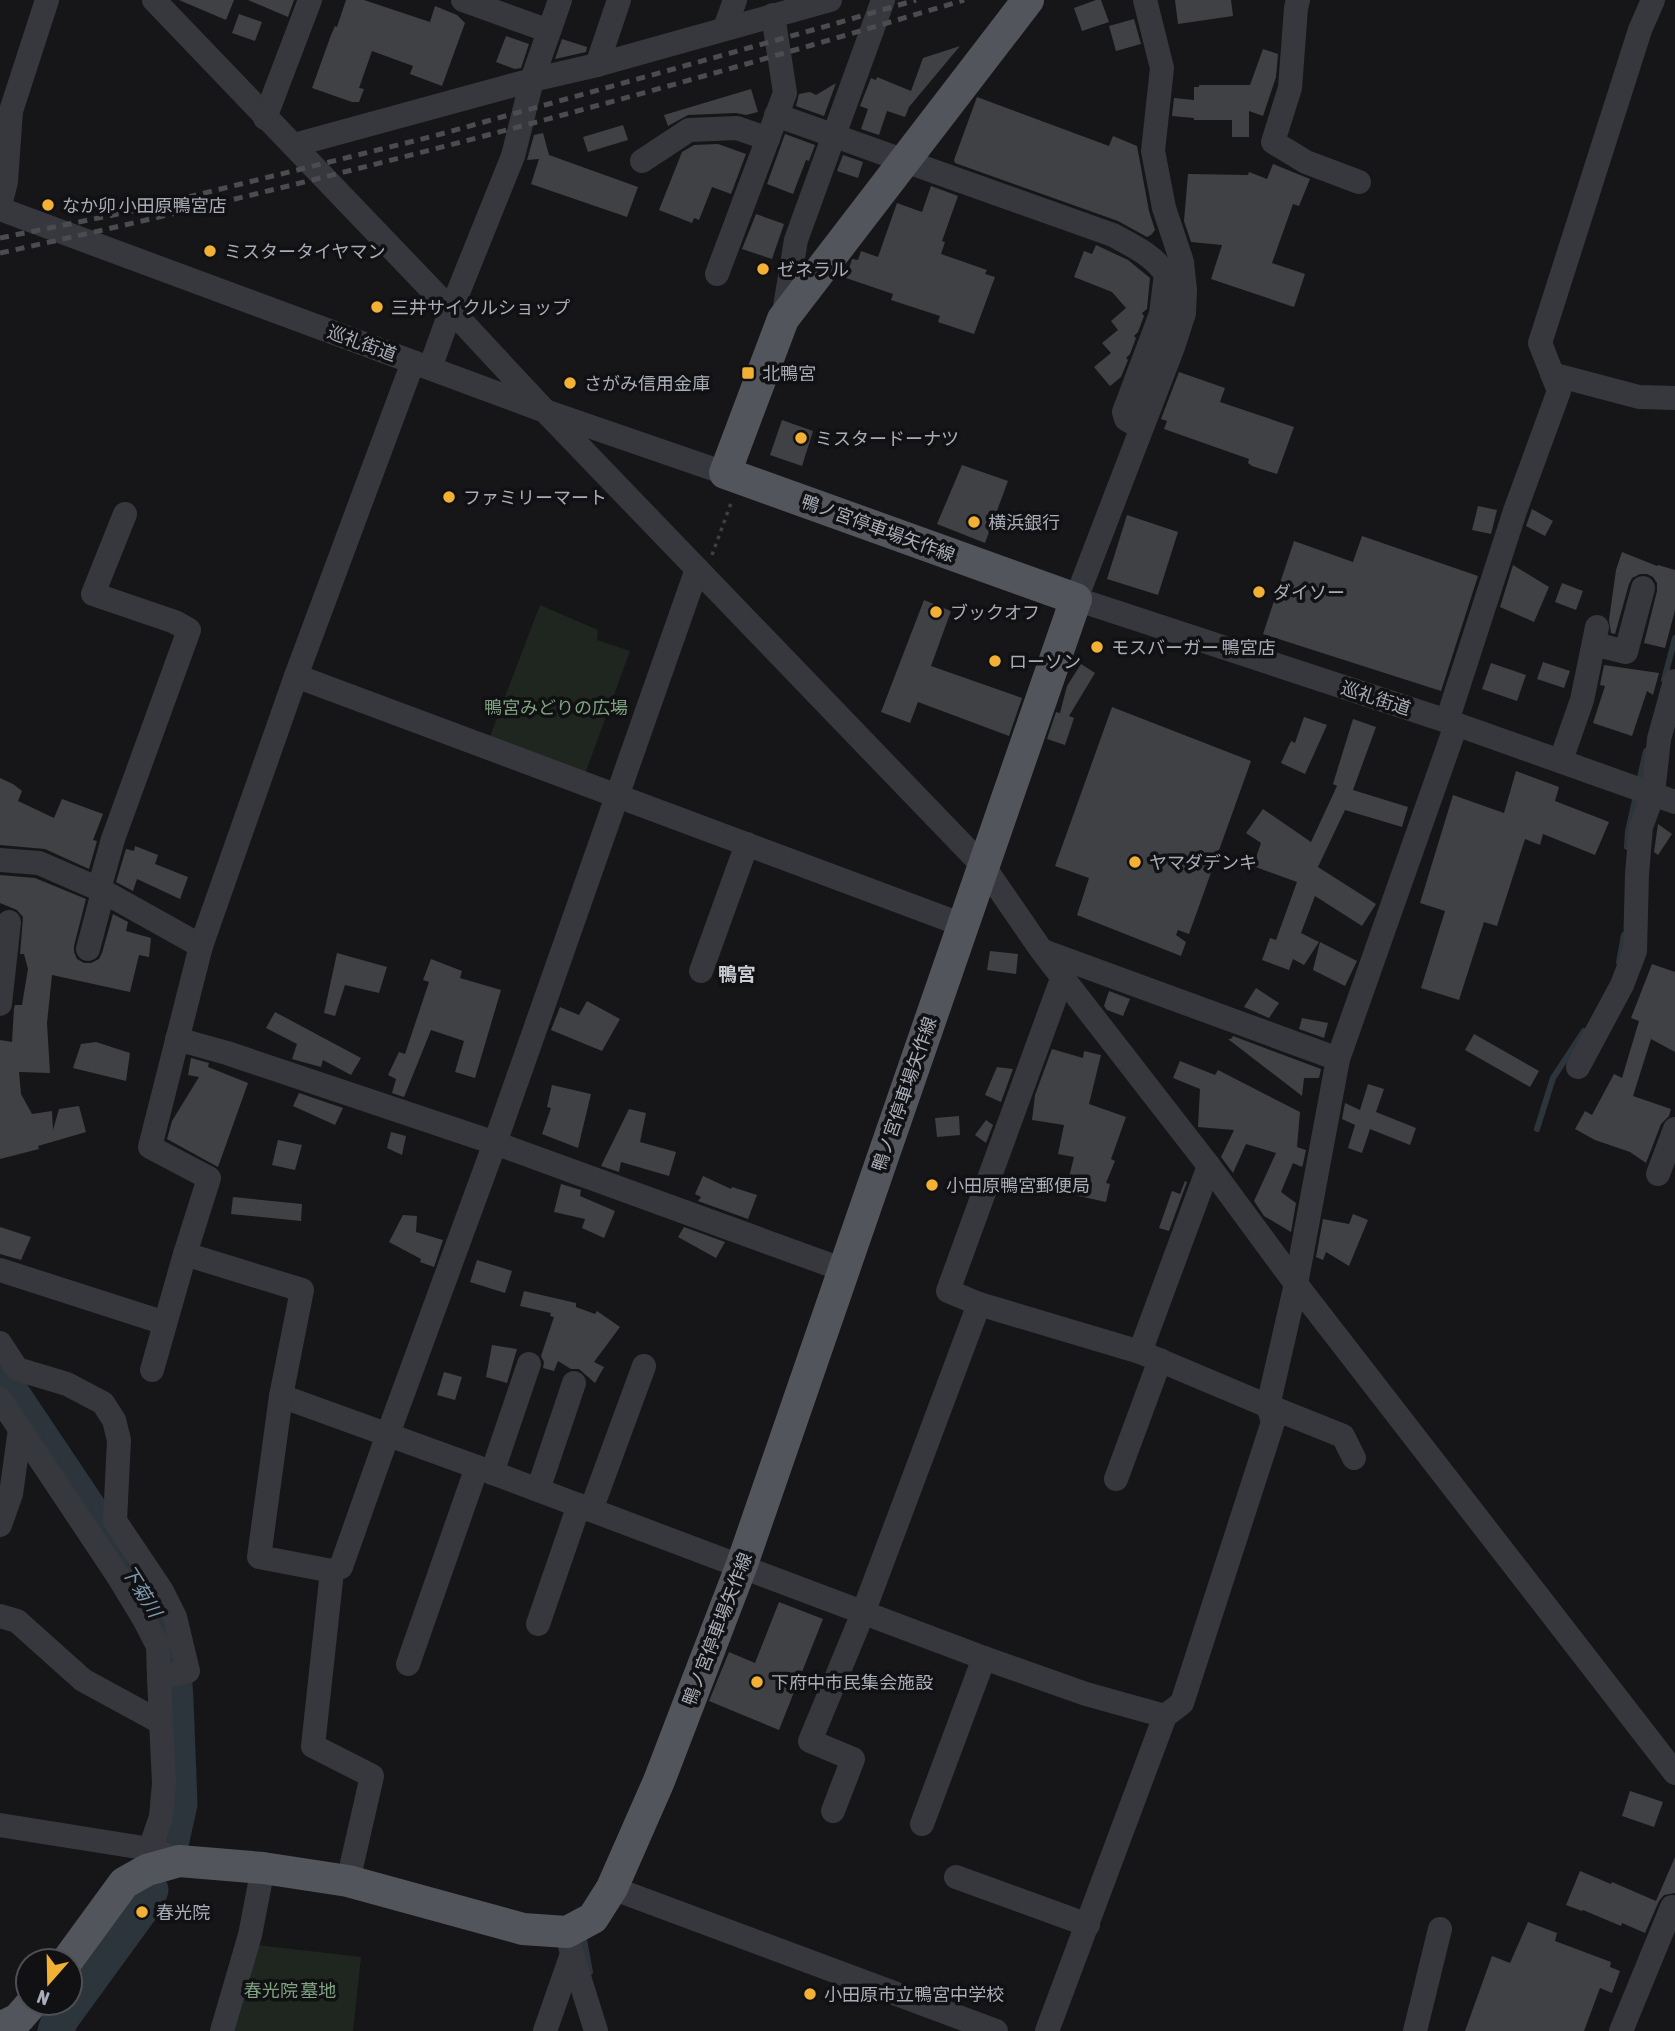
<svg xmlns="http://www.w3.org/2000/svg" width="1675" height="2031" font-family="'Asap Condensed','Noto Sans JP',sans-serif">
  <style>
    .green { fill: #1e261f }
    .lines { fill: none; stroke-linecap: round; stroke-linejoin: round }
    .stream { stroke: #2c353c; stroke-width: 6 }
    .river { stroke: #2c353c; stroke-width: 37 }
    .building { fill: #404145 }
    .path { stroke: #3d3f44; stroke-width: 3.5; stroke-dasharray: 3.5 5; stroke-linecap: butt }
    .minor { stroke: #37383d; stroke-width: 24 }
    .major { stroke: #53555c; stroke-width: 32 }
    .rail { stroke: #4a4c52; stroke-width: 5; stroke-dasharray: 9 7; stroke-linecap: butt }
    .poi-dot { fill: #f2b134; stroke: #111113; stroke-width: 2.5 }
    .labels { text-anchor: middle; dominant-baseline: central; stroke-width: 7; stroke-linejoin: round; paint-order: stroke }
    .poi-label { font-size: 18px; fill: #a8adb8; stroke: #111113; text-anchor: start }
    .street-label { font-size: 18px; fill: #a8adb8; stroke: #111113 }
    .park-label { font-size: 18px; fill: #7fa381; stroke: #111113 }
    .neighbourhood-label { font-size: 19px; font-weight: bold; fill: #c9ccd4; stroke: #111113 }
    .water-label { font-size: 19px; font-style: italic; fill: #7f9bb3; stroke: #111113 }
  </style>
  <rect width="100%" height="100%" fill="#161618"/>
  <g class="green">
    <path d="M540 605 598 630 597 640 630 651 585 774 489 739Z"/>
    <path d="M257 1945 361 1957 353 2031H232Z"/>
  </g>
  <g class="lines">
    <g class="stream">
      <path d="M1664 680 1675 638"/>
      <path d="M1639 782 1646 751"/>
      <path d="M1627 847 1628 831 1636 796"/>
      <path d="M1619 962 1624 935"/>
      <path d="M1537 1129 1553 1078 1584 1031"/>
      <path d="M583 1934 590 1972"/>
    </g>
    <g class="river">
      <path d="M0 1377 158 1613 172 1653 175 1700 179 1804 171 1840"/>
      <path d="M56 2031 60 2019 143 1905 150 1890"/>
    </g>
  </g>
  <g class="building">
    <path d="M179 0H234L226 20Z"/>
    <path d="M248 0H294L288 17Z"/>
    <path d="M346 0H364L430 22 435 6 457 15 465 23 442 86 410 74 413 66 372 51 359 88 364 89 359 102H352L312 88 331 35 335 26 337 27Z"/>
    <path d="M1096 0H1101L1109 22 1082 31 1074 8Z"/>
    <path d="M1175 0H1231L1233 16 1178 24Z"/>
    <path d="M239 14 262 22 255 41 232 33Z"/>
    <path d="M1134 19 1141 44 1116 51 1109 26Z"/>
    <path d="M506 36 529 44 521 68 515 69 496 62Z"/>
    <path d="M562 39 587 47 586 52 555 59Z"/>
    <path d="M960 46 909 107 905 117 887 111 879 135 861 129 868 109 860 106 871 78 876 80 877 77 911 91 923 58Z"/>
    <path d="M1263 49 1278 54 1276 77 1263 116 1249 111V137H1232V120H1194V118L1172 116 1174 98 1194 100V87H1199V85H1250Z"/>
    <path d="M836 83 824 116 796 106 799 94 810 92 816 95Z"/>
    <path d="M751 89 758 112 746 115 736 113 688 115 668 126 664 115Z"/>
    <path d="M977 97 1109 146 1113 136 1137 146 1149 211 1155 230 1151 235 1147 237 1118 221 955 163 954 160Z"/>
    <path d="M623 125 628 140 588 152 583 137Z"/>
    <path d="M543 133 549 155 638 187 627 217 531 184 539 159 527 160 534 135Z"/>
    <path d="M785 134 815 145 809 161 806 160 793 194 767 184Z"/>
    <path d="M718 144 746 154 731 194 712 187 699 220 694 218 692 223 659 210 682 152 694 145Z"/>
    <path d="M843 155 863 162 858 178 837 171Z"/>
    <path d="M1273 164 1310 179 1299 206 1293 204 1272 263 1305 274 1294 307 1211 279 1222 245 1191 242 1184 221 1188 174 1248 175 1249 172 1267 179Z"/>
    <path d="M931 186 958 196 942 241 945 242 941 254 987 270 985 274 995 277 974 334 938 322 940 316 891 300 893 294 846 278 852 259 858 260 861 251 878 257 897 203 922 212Z"/>
    <path d="M756 214 784 224 772 259 742 249Z"/>
    <path d="M1096 245 1128 260 1150 278 1147 309 1142 313 1144 316 1138 332 1134 336 1136 338 1130 354 1126 358 1128 360 1121 377 1110 386 1094 367 1111 353 1102 343 1118 330 1111 321 1126 308 1112 292 1074 277 1084 251 1092 254Z"/>
    <path d="M1179 372 1225 388 1220 402 1294 427 1277 474 1252 466 1248 463 1249 459 1164 429 1167 421 1161 419Z"/>
    <path d="M782 420 813 431 802 466 770 455Z"/>
    <path d="M962 465 1008 481 985 543 937 524Z"/>
    <path d="M1478 506 1497 510 1491 534 1472 530Z"/>
    <path d="M1532 509 1553 521 1545 536 1526 526Z"/>
    <path d="M1127 515 1178 532 1158 595 1107 579Z"/>
    <path d="M1362 536 1478 576 1441 691 1263 634 1294 541 1353 562Z"/>
    <path d="M1622 552 1657 566 1658 565 1675 570V610L1665 648 1644 643 1657 591V583L1653 577 1647 574H1640L1632 578 1629 584 1615 634 1611 633 1609 620 1616 570Z"/>
    <path d="M1513 565 1549 587 1534 622 1500 607Z"/>
    <path d="M1562 583 1583 591 1576 610 1555 602Z"/>
    <path d="M924 600 951 611 931 666 1022 698 1009 736 918 702 910 723 881 712Z"/>
    <path d="M1543 662 1570 671 1564 688 1537 679Z"/>
    <path d="M1491 663 1526 675 1517 701 1482 689Z"/>
    <path d="M1081 664 1095 673 1069 716 1074 718 1065 745 1047 739 1056 712 1060 713 1067 686Z"/>
    <path d="M1604 665 1659 673 1653 695 1647 691 1632 736 1593 723 1605 686 1600 685Z"/>
    <path d="M1112 707 1251 761 1189 934 1178 930 1176 935 1186 942 1181 956 1077 915 1089 878 1055 866Z"/>
    <path d="M1304 717 1327 725 1305 774 1281 763 1291 741 1295 743Z"/>
    <path d="M1353 719 1376 727 1353 790 1408 807 1402 827 1345 810 1318 867 1376 904 1362 926 1315 896 1301 933 1319 942 1304 965 1293 959 1289 970 1262 960 1270 938 1276 940 1297 882 1253 866 1261 843 1246 833 1263 809 1311 842 1337 786 1333 784Z"/>
    <path d="M1516 771 1559 787 1555 801 1609 822 1595 855 1543 834 1540 845 1525 839 1497 926 1484 922 1459 1000 1421 988 1445 911 1420 903 1453 795 1504 813Z"/>
    <path d="M0 778 13 784 22 791 18 801 54 818 62 799 103 814 93 840 97 841 89 869 45 849 0 845Z"/>
    <path d="M1658 824 1672 834 1658 855 1654 852Z"/>
    <path d="M135 846 158 855 155 864 188 877 180 899 137 879 133 891 116 882 126 849 134 851Z"/>
    <path d="M0 875 35 878 86 899 74 946V952L77 959 84 963H91L99 959 102 953 113 914 128 922 126 931 151 938 149 957 139 955 130 992 52 975 47 1023 50 1073 19 1072 21 1094 32 1114 52 1111 53 1130 59 1109 79 1106 86 1132 38 1146 39 1149 0 1159V1040L12 1042 14 1008 15 1005H22L28 969 24 954H20L23 917 17 910 0 903Z"/>
    <path d="M1320 942 1357 961 1345 986 1313 970Z"/>
    <path d="M990 951 1018 954 1016 974 987 970Z"/>
    <path d="M337 953 387 967 379 993 345 985 335 1016 324 1013Z"/>
    <path d="M431 959 462 971 460 978 501 990 475 1078 455 1072 464 1041 431 1030 404 1097 392 1093 396 1079 388 1075 399 1052 405 1054 429 982 423 980Z"/>
    <path d="M1652 964 1675 972V1052L1651 1039 1633 1096 1671 1109 1669 1116 1661 1124 1646 1163 1630 1152 1595 1140 1575 1129 1585 1111 1592 1115 1614 1074 1622 1078 1639 1021 1631 1018Z"/>
    <path d="M1256 988 1279 1003 1269 1018 1244 1007Z"/>
    <path d="M1109 991 1130 999 1123 1016 1107 1010 1104 1006Z"/>
    <path d="M587 1001 620 1019 602 1051 551 1030 560 1007 579 1015Z"/>
    <path d="M275 1012 361 1058 351 1075 323 1060 321 1067 292 1059 297 1044 266 1028Z"/>
    <path d="M1302 1018 1328 1023 1324 1038 1299 1029Z"/>
    <path d="M1474 1034 1539 1071 1530 1087 1465 1050Z"/>
    <path d="M1233 1036 1321 1069 1319 1078H1304L1302 1096 1228 1039H1231Z"/>
    <path d="M96 1042 130 1053 126 1081 73 1068 81 1044Z"/>
    <path d="M1052 1049 1083 1058 1084 1051 1101 1055 1089 1104 1126 1117 1111 1159 1115 1161 1106 1183 1110 1184 1106 1202 1065 1193 1074 1157 1058 1154 1064 1125 1032 1120 1035 1095Z"/>
    <path d="M191 1058 209 1063 208 1067 248 1083 218 1167 167 1139 172 1121 199 1077 188 1075Z"/>
    <path d="M1180 1061 1215 1075 1218 1070 1300 1112 1297 1147 1306 1150 1303 1164 1302 1167 1293 1163 1281 1192 1296 1203 1291 1232 1264 1216 1254 1201 1276 1153 1246 1144 1233 1173 1221 1157 1234 1130 1198 1127 1200 1089 1173 1078Z"/>
    <path d="M997 1067 1013 1069 1001 1102 985 1095Z"/>
    <path d="M1368 1084 1384 1089 1376 1112 1416 1128 1410 1145 1370 1129 1362 1153 1348 1148 1355 1125 1342 1119 1345 1103 1360 1110Z"/>
    <path d="M552 1085 591 1094 578 1148 542 1134 551 1108 547 1107Z"/>
    <path d="M299 1093 343 1108 335 1125 293 1106Z"/>
    <path d="M629 1109 646 1113 640 1142 676 1152 669 1176 621 1162 619 1172 601 1166Z"/>
    <path d="M959 1116 960 1135 937 1137 935 1118Z"/>
    <path d="M986 1120 993 1125 986 1143 975 1135Z"/>
    <path d="M391 1132 406 1136 402 1155 387 1148Z"/>
    <path d="M278 1140 302 1145 295 1170 272 1165Z"/>
    <path d="M703 1176 731 1189 732 1187 757 1195 748 1219 698 1201 701 1197 695 1194Z"/>
    <path d="M1185 1181 1187 1182 1169 1231 1159 1228 1172 1191 1180 1194Z"/>
    <path d="M561 1184 581 1190 580 1196 615 1211 604 1238 582 1228 585 1219 554 1212Z"/>
    <path d="M233 1197 302 1204 301 1221 231 1214Z"/>
    <path d="M1353 1214 1368 1220 1349 1266 1326 1252 1323 1260 1316 1257 1323 1219 1349 1224Z"/>
    <path d="M403 1215 417 1216 416 1232 443 1240 434 1267 420 1262 421 1259 389 1242Z"/>
    <path d="M0 1227 31 1237 21 1260 0 1254Z"/>
    <path d="M684 1227 725 1242 716 1258 678 1237Z"/>
    <path d="M477 1260 512 1271 505 1293 470 1282Z"/>
    <path d="M524 1291 576 1303V1307L595 1314 597 1311 620 1327 594 1362 604 1367 595 1383 579 1369H571L558 1361 554 1371 543 1368 544 1362 541 1356 554 1317 550 1316 551 1313 520 1306Z"/>
    <path d="M492 1345 517 1349 507 1383 486 1377Z"/>
    <path d="M444 1372 462 1377 455 1400 437 1395Z"/>
    <path d="M779 1602 823 1619 779 1730 709 1701 729 1652 755 1663Z"/>
    <path d="M1630 1791 1663 1802 1654 1827 1622 1816Z"/>
    <path d="M1675 1857V1893L1664 1895 1659 1901 1645 1933 1622 1923 1621 1926 1583 1910 1582 1911 1566 1905 1580 1871 1611 1884 1612 1882 1656 1901Z"/>
    <path d="M1528 1922 1557 1933 1555 1941 1611 1962 1610 1967 1620 1971 1612 1993 1600 1988 1584 2031H1465L1492 1956 1510 1963Z"/>
  </g>
  <g class="lines">
    <path class="path" d="M712 555 731 503"/>
    <g class="minor">
      <path d="M154 0 451 310 545 411 984 867 1042 951 1209 1166 1296 1284 1675 1773"/>
      <path d="M463 0 549 31"/>
      <path d="M1145 0 1162 68 1153 151 1164 208 1182 262 1185 290 1184 313 1173 347 1076 599 1447 721 1675 802"/>
      <path d="M1298 0 1296 8 1290 88 1273 142 1306 162 1359 182"/>
      <path d="M725 28 735 0"/>
      <path d="M597 65 619 0"/>
      <path d="M776 115 1113 235C1133 246 1153 255 1166 274L1161 314 1124 412 1126 419 1141 428"/>
      <path d="M265 118 310 0"/>
      <path d="M294 145 532 80 597 65 830 0"/>
      <path d="M642 161 689 130 737 128 768 139"/>
      <path d="M0 205 6 182 11 111 47 0"/>
      <path d="M0 209 545 411 725 473"/>
      <path d="M717 274 785 93 773 15"/>
      <path d="M783 319 796 240 883 0"/>
      <path d="M430 368 451 310 513 156 532 80 560 0"/>
      <path d="M1552 374 1639 397 1675 398"/>
      <path d="M1594 644 1626 652 1643 588"/>
      <path d="M296 676 963 925"/>
      <path d="M1447 721 1515 511 1559 391 1540 343 1640 30 1653 0"/>
      <path d="M1561 760 1582 700 1597 627"/>
      <path d="M0 860 39 863 99 889 201 946"/>
      <path d="M99 889 113 839 189 630 175 622 93 594 125 514"/>
      <path d="M88 949 103 892"/>
      <path d="M1043 951 1338 1059"/>
      <path d="M701 971 747 844"/>
      <path d="M0 1004 9 922"/>
      <path d="M177 1039 227 1053 495 1143 844 1270"/>
      <path d="M1578 1067 1622 985 1635 951 1637 874 1641 827 1653 794 1659 739 1675 681"/>
      <path d="M1658 1174 1675 1129"/>
      <path d="M0 1270 165 1323"/>
      <path d="M0 1343 17 1369 67 1384 103 1403 114 1420 119 1440 115 1521 162 1591 175 1617 188 1671 159 1678 164 1783 161 1817 150 1849"/>
      <path d="M1140 1352 1209 1166"/>
      <path d="M152 1370 185 1254"/>
      <path d="M281 1396 477 1467 984 1658 1086 1694 1165 1716 1182 1703 1273 1422 1268 1406 1140 1352 979 1304 948 1291 1063 976"/>
      <path d="M0 1399 118 1576 144 1619 158 1646 159 1678"/>
      <path d="M1354 1458 1343 1436 1268 1406 1296 1284 1338 1059 1456 725"/>
      <path d="M492 1473 529 1364"/>
      <path d="M1116 1479 1160 1360"/>
      <path d="M538 1490 574 1383"/>
      <path d="M591 1510 644 1366"/>
      <path d="M0 1525 11 1494 20 1429"/>
      <path d="M332 1571 341 1567 388 1434 495 1143 697 569"/>
      <path d="M0 1616 17 1621 83 1680 160 1722"/>
      <path d="M538 1624 579 1505"/>
      <path d="M408 1664 477 1467"/>
      <path d="M833 1811 853 1759 810 1741 863 1613 979 1304"/>
      <path d="M922 1824 984 1658"/>
      <path d="M0 1825 150 1849 165 1855"/>
      <path d="M956 1877 1088 1925"/>
      <path d="M348 1881 372 1776 313 1746 332 1571 259 1557 281 1396 302 1290 185 1254 209 1178 150 1147 201 946 296 676 413 362"/>
      <path d="M612 1888 996 2031"/>
      <path d="M567 1932 572 1954 596 2031"/>
      <path d="M222 2031 250 1935 263 1868"/>
      <path d="M545 2031 572 1954"/>
      <path d="M1047 2031 1165 1716"/>
      <path d="M1415 2031 1440 1929"/>
      <path d="M1621 2031 1672 1907"/>
    </g>
    <g class="major">
      <path d="M67 1961 124 1883 147 1870 179 1861 263 1868 348 1881 523 1929 567 1932 593 1918 612 1888 659 1781 741 1567 1076 599 725 473 783 319 1028 0"/>
      <path d="M0 2028 18 2019 32 2003"/>
    </g>
    <g class="rail">
      <path d="M0 238 128 212 434 136 834 24 916 0"/>
      <path d="M0 253C325 182 646 96 964 0"/>
    </g>
  </g>
  <g class="poi-dot">
    <circle cx="48" cy="205" r="7"/>
    <circle cx="210" cy="251" r="7"/>
    <circle cx="763" cy="269" r="7"/>
    <circle cx="377" cy="307" r="7"/>
    <rect x="741" y="366" width="14" height="14" rx="3.5"/>
    <circle cx="570" cy="383" r="7"/>
    <circle cx="801" cy="438" r="7"/>
    <circle cx="449" cy="497" r="7"/>
    <circle cx="974" cy="522" r="7"/>
    <circle cx="1259" cy="592" r="7"/>
    <circle cx="936" cy="612" r="7"/>
    <circle cx="1097" cy="647" r="7"/>
    <circle cx="995" cy="661" r="7"/>
    <circle cx="1135" cy="862" r="7"/>
    <circle cx="932" cy="1185" r="7"/>
    <circle cx="757" cy="1682" r="7"/>
    <circle cx="142" cy="1912" r="7"/>
    <circle cx="810" cy="1994" r="7"/>
  </g>
  <g class="labels">
    <g class="poi-label">
      <text x="62" y="205">なか卯 小田原鴨宮店</text>
      <text x="224" y="251">ミスタータイヤマン</text>
      <text x="777" y="269">ゼネラル</text>
      <text x="391" y="307">三井サイクルショップ</text>
      <text x="762" y="373">北鴨宮</text>
      <text x="584" y="383">さがみ信用金庫</text>
      <text x="815" y="438">ミスタードーナツ</text>
      <text x="463" y="497">ファミリーマート</text>
      <text x="988" y="522">横浜銀行</text>
      <text x="1273" y="592">ダイソー</text>
      <text x="950" y="612">ブックオフ</text>
      <text x="1111" y="647">モスバーガー 鴨宮店</text>
      <text x="1009" y="661">ローソン</text>
      <text x="1149" y="862">ヤマダデンキ</text>
      <text x="946" y="1185">小田原鴨宮郵便局</text>
      <text x="771" y="1682">下府中市民集会施設</text>
      <text x="156" y="1912">春光院</text>
      <text x="824" y="1994">小田原市立鴨宮中学校</text>
    </g>
    <g class="street-label">
      <text transform="translate(362 343) rotate(20)">巡礼街道</text>
      <text transform="translate(878 528) rotate(20)">鴨ノ宮停車場矢作線</text>
      <text transform="translate(1376 698) rotate(18)">巡礼街道</text>
      <text transform="translate(904 1094) rotate(-71)">鴨ノ宮停車場矢作線</text>
      <text transform="translate(717 1629) rotate(-69)">鴨ノ宮停車場矢作線</text>
    </g>
    <g class="park-label">
      <text x="556" y="707">鴨宮みどりの広場</text>
      <text x="290" y="1990">春光院 墓地</text>
    </g>
    <g class="neighbourhood-label">
      <text x="737" y="974">鴨宮</text>
    </g>
    <g class="water-label">
      <text transform="translate(142 1591) rotate(58)">下菊川</text>
    </g>
  </g>
  <g transform="translate(49 1982) rotate(200)"><circle r="33" fill="#111113" stroke="#4d4f55" stroke-width="2"/>
  <path d="M0-5L12 26L0 18L-12 26Z" fill="#f2b134"/>
  <text y="-10" font-size="19" font-weight="bold" text-anchor="middle" fill="#a8adb8">N</text>
  </g>
</svg>
